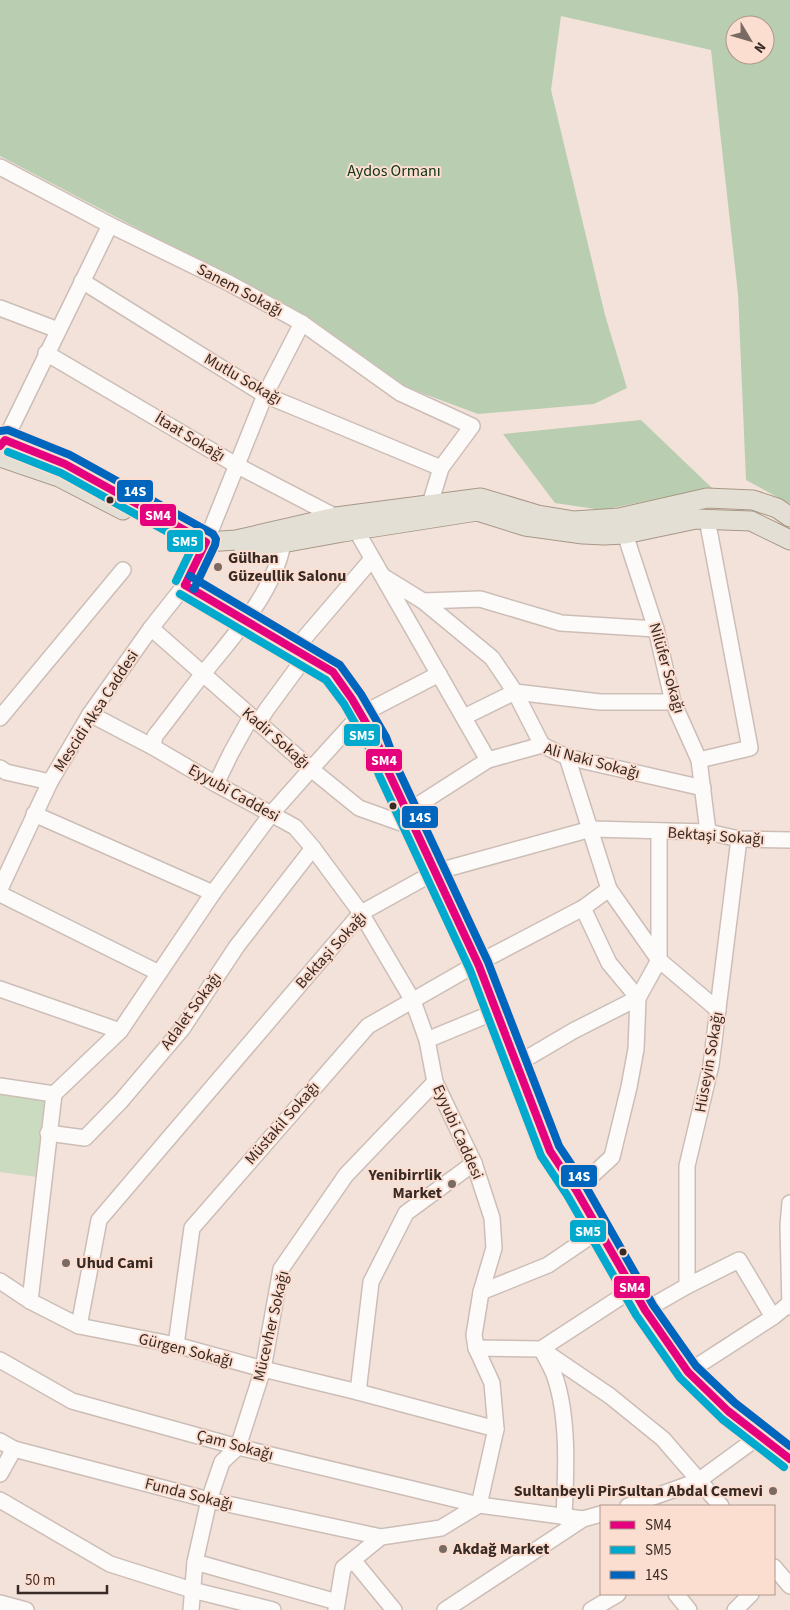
<svg xmlns="http://www.w3.org/2000/svg" width="790" height="1610" font-family="'Source Sans 3',sans-serif">
  <style>
    .green { fill: #cadbc0 }
    .forest { fill: #b9ceb0; fill-rule: evenodd }
    .lines { fill: none; stroke-linecap: round; stroke-linejoin: round }
    .minor-casing { stroke: #ccbeb7; stroke-width: 18 }
    .major-casing { stroke: #a79885; stroke-width: 21 }
    .minor { stroke: #fdfbf9; stroke-width: 15 }
    .major { stroke: #e4dfd5; stroke-width: 19 }
    .bus-1-casing { stroke: #fcded0; stroke-width: 11 }
    .bus-2-casing { stroke: #fcded0; stroke-width: 11 }
    .bus-3-casing { stroke: #fcded0; stroke-width: 11 }
    .bus-1 { stroke: #e5007d; stroke-width: 8 }
    .bus-2 { stroke: #00a9ce; stroke-width: 8 }
    .bus-3 { stroke: #0065bd; stroke-width: 8 }
    .bus-dot { fill: #382a24; stroke: #fcded0; stroke-width: 2 }
    .poi-dot { fill: #796a64; stroke: #fcded0; stroke-width: 2 }
    .labels { text-anchor: middle; dominant-baseline: central; stroke-width: 4; stroke-linejoin: round; paint-order: stroke }
    .park-label { font-size: 16px; fill: #0e3212; stroke: #fcded0 }
    .street-label { font-size: 16px; fill: #382a24; stroke: #fcded0 }
    .poi-label { font-size: 16px; font-weight: bold; fill: #382a24; stroke: #fcded0; text-anchor: start }
    .line-badge { stroke: #fcded0; stroke-width: 2 }
    .badge-label { font-size: 14px; text-anchor: middle; font-weight: bold; fill: #fff }
  </style>
  <rect width="100%" height="100%" fill="#f2e2da"/>
  <path class="green" d="M0 1094 51 1102 37 1177 0 1172Z"/>
  <g class="forest">
    <path d="M0 0H790V504L746 480 738 294 711 50 561 16 551 90 605 315 627 388 594 404 478 414 403 386 306 317 0 156ZM735 25H765V55H735Z"/>
    <path d="M641 420 712 488 602 510 555 503 503 434Z"/>
  </g>
  <g class="lines">
    <defs>
      <g id="minor">
        <path d="M0 167 110 225 229 283 302 323 400 393 472 426 441 468 430 504"/>
        <path d="M82 281 265 395 441 468"/>
        <path d="M0 308 58 330"/>
        <path d="M46 353 236 465 336 517"/>
        <path d="M5 440 110 225"/>
        <path d="M356 530 488 760"/>
        <path d="M625 534 656 629 673 702 699 760 708 832"/>
        <path d="M384 577 423 601 492 658 515 692 542 745"/>
        <path d="M185 585 333 672 352 699 377 742 388 771 479 966 550 1151 576 1190 645 1310 688 1372 728 1411 790 1459"/>
        <path d="M423 601 480 599 561 623 656 629"/>
        <path d="M151 628 311 769 359 808 415 828"/>
        <path d="M295 649 372 559"/>
        <path d="M90 714 153 747 216 784 295 827 313 848 361 913 413 1001 427 1040 435 1082 474 1163 492 1218 494 1248 481 1292 474 1335 476 1348 492 1383 496 1429 479 1505 441 1528 381 1537 343 1568 336 1610"/>
        <path d="M464 717 515 692 600 702H673"/>
        <path d="M0 718 123 570"/>
        <path d="M258 723 267 709 306 656"/>
        <path d="M153 747 155 736C171 716 186 695 202 675 232 638 275 591 283 543"/>
        <path d="M567 757 609 889 659 960 718 1010"/>
        <path d="M699 760 750 748 707 519"/>
        <path d="M0 768 6 772 50 782"/>
        <path d="M216 784 231 753 251 717"/>
        <path d="M407 812 488 760 542 745 567 757 703 788"/>
        <path d="M34 814 213 893"/>
        <path d="M0 889 50 782 90 714 151 628 185 585 206 542 265 395 302 323"/>
        <path d="M0 894 159 973"/>
        <path d="M0 989 120 1031"/>
        <path d="M427 1040 497 1011"/>
        <path d="M517 1064 573 1031 638 998 609 963 583 908"/>
        <path d="M0 1086 54 1094 120 1031 213 893 272 813 311 769 360 715 439 674"/>
        <path d="M48 1133 85 1138 121 1101 182 1029 237 946 313 848"/>
        <path d="M576 1190 612 1157 629 1087 636 1049 638 998 659 960V831"/>
        <path d="M790 1203 788 1225 790 1307"/>
        <path d="M0 1281 30 1301 79 1326 176 1345 263 1369 358 1392 496 1429"/>
        <path d="M687 1286V1166L711 1065 739 839"/>
        <path d="M481 1292 548 1265 598 1231"/>
        <path d="M30 1301 54 1094"/>
        <path d="M645 1310 687 1286 739 1260 773 1317"/>
        <path d="M79 1326 99 1220 361 913 435 872 591 829 708 832 739 839 790 840"/>
        <path d="M176 1345 192 1228 368 1026 478 963 583 908 609 889"/>
        <path d="M476 1348 541 1349 633 1289"/>
        <path d="M0 1360 72 1401 238 1447 479 1505 583 1519 601 1514"/>
        <path d="M688 1372 773 1317 790 1303"/>
        <path d="M358 1392 371 1282 406 1213 474 1163"/>
        <path d="M0 1441 14 1449 209 1500 381 1537"/>
        <path d="M0 1474 14 1449"/>
        <path d="M0 1500 110 1564 192 1590 273 1610"/>
        <path d="M628 1506 698 1481 761 1435"/>
        <path d="M564 1517C566 1474 569 1418 555 1377 552 1368 546 1358 541 1349L610 1396 663 1439 721 1506"/>
        <path d="M353 1560 394 1610"/>
        <path d="M195 1562 337 1602"/>
        <path d="M774 1567 790 1586"/>
        <path d="M676 1594 689 1610"/>
        <path d="M0 1603 26 1610"/>
        <path d="M191 1610 195 1562 209 1500 222 1462 238 1447 263 1369 281 1269 346 1175 435 1082"/>
        <path d="M445 1610 583 1519"/>
        <path d="M591 1610 618 1594"/>
        <path d="M735 1610 751 1594"/>
      </g>
      <g id="major">
        <path d="M0 440H5L65 464 206 542 236 540 336 517 481 498 538 515 574 521 619 518 707 498 753 500 777 508 790 517"/>
        <path d="M0 457 59 477 123 510"/>
        <path d="M244 550 343 532 477 511 525 526 583 534 604 535 625 534 696 519 751 521 790 540"/>
      </g>
    </defs>
    <use href="#minor" class="minor-casing"/>
    <use href="#major" class="major-casing"/>
    <use href="#minor" class="minor"/>
    <use href="#major" class="major"/>
    <defs>
      <g id="bus-1">
        <path d="M0 446 5 440 65 464 206 542 185 585"/>
        <path d="M185 585 333 672 352 699 377 742 388 771 479 966 550 1151 576 1190 645 1310 688 1372 728 1411 790 1459"/>
      </g>
      <g id="bus-2">
        <path d="M8 452 61 473 193 546 176 581"/>
        <path d="M180 594 326 680 344 704 368 746 379 775 470 970 541 1156 567 1195 636 1315 680 1378 722 1419 784 1467"/>
      </g>
      <g id="bus-3">
        <path d="M0 431 8 430 70 455 213 534 216 539 215 545 194 589"/>
        <path d="M190 576 340 665 361 694 386 737 397 767 488 962 559 1146 585 1185 653 1305 696 1366 735 1403 790 1446"/>
      </g>
    </defs>
    <use href="#bus-1" class="bus-1-casing"/>
    <use href="#bus-2" class="bus-2-casing"/>
    <use href="#bus-3" class="bus-3-casing"/>
    <use href="#bus-1" class="bus-1"/>
    <use href="#bus-2" class="bus-2"/>
    <use href="#bus-3" class="bus-3"/>
  </g>
  <g class="bus-dot">
    <circle cx="110" cy="500" r="4.5"/>
    <circle cx="393" cy="806" r="4.5"/>
    <circle cx="623" cy="1252" r="4.5"/>
  </g>
  <g class="poi-dot">
    <circle cx="218" cy="567" r="5"/>
    <circle cx="452" cy="1184" r="5"/>
    <circle cx="66" cy="1263" r="5"/>
    <circle cx="773" cy="1491" r="5"/>
    <circle cx="443" cy="1549" r="5"/>
  </g>
  <g class="labels">
    <g class="park-label">
      <text x="394" y="171">Aydos Ormanı</text>
    </g>
    <g class="street-label">
      <text transform="translate(240 290) rotate(28)">Sanem Sokağı</text>
      <text transform="translate(243 379) rotate(30)">Mutlu Sokağı</text>
      <text transform="translate(190 437) rotate(31)">İtaat Sokağı</text>
      <text transform="translate(667 668) rotate(74)">Nilüfer Sokağı</text>
      <text transform="translate(96 711) rotate(-57)">Mescidi Aksa Caddesi</text>
      <text transform="translate(276 738) rotate(41)">Kadir Sokağı</text>
      <text transform="translate(592 761) rotate(15)">Ali Naki Sokağı</text>
      <text transform="translate(234 793) rotate(29)">Eyyubi Caddesi</text>
      <text transform="translate(716 836) rotate(4)">Bektaşi Sokağı</text>
      <text transform="translate(331 950) rotate(-48)">Bektaşi Sokağı</text>
      <text transform="translate(191 1011) rotate(-54)">Adalet Sokağı</text>
      <text transform="translate(709 1062) rotate(-80)">Hüseyin Sokağı</text>
      <text transform="translate(282 1123) rotate(-49)">Müstakil Sokağı</text>
      <text transform="translate(458 1132) rotate(66)">Eyyubi Caddesi</text>
      <text transform="translate(271 1326) rotate(-77)">Mücevher Sokağı</text>
      <text transform="translate(186 1350) rotate(14)">Gürgen Sokağı</text>
      <text transform="translate(235 1445) rotate(15)">Çam Sokağı</text>
      <text transform="translate(189 1494) rotate(14)">Funda Sokağı</text>
    </g>
    <g class="poi-label">
      <text x="228" y="558">Gülhan<tspan x="228" dy="18">Güzeullik Salonu</tspan></text>
      <text x="442" y="1175" text-anchor="end">Yenibirrlik<tspan x="442" dy="18">Market</tspan></text>
      <text x="76" y="1263">Uhud Cami</text>
      <text x="763" y="1491" text-anchor="end">Sultanbeyli PirSultan Abdal Cemevi</text>
      <text x="453" y="1549">Akdağ Market</text>
    </g>
  </g>
  <g class="line-badge">
    <rect x="116" y="479" width="38" height="24" rx="5" fill="#0065bd"/>
    <rect x="139" y="503" width="38" height="24" rx="5" fill="#e5007d"/>
    <rect x="166" y="529" width="38" height="24" rx="5" fill="#00a9ce"/>
    <rect x="343" y="723" width="38" height="24" rx="5" fill="#00a9ce"/>
    <rect x="365" y="748" width="38" height="24" rx="5" fill="#e5007d"/>
    <rect x="401" y="805" width="38" height="24" rx="5" fill="#0065bd"/>
    <rect x="560" y="1164" width="38" height="24" rx="5" fill="#0065bd"/>
    <rect x="569" y="1219" width="38" height="24" rx="5" fill="#00a9ce"/>
    <rect x="613" y="1275" width="38" height="24" rx="5" fill="#e5007d"/>
  </g>
  <g class="badge-label">
    <text x="135" y="496">14S</text>
    <text x="158" y="520">SM4</text>
    <text x="185" y="546">SM5</text>
    <text x="362" y="740">SM5</text>
    <text x="384" y="765">SM4</text>
    <text x="420" y="822">14S</text>
    <text x="579" y="1181">14S</text>
    <text x="588" y="1236">SM5</text>
    <text x="632" y="1292">SM4</text>
  </g>
  <rect x="600" y="1505" width="175" height="90" fill="#fcded0" stroke="#ae968b"/>
  <rect x="610" y="1521" width="25" height="8" fill="#e5007d" stroke="#ae968b"/>
  <text x="645" y="1530" font-size="15" fill="#382a24">SM4</text>
  <rect x="610" y="1546" width="25" height="8" fill="#00a9ce" stroke="#ae968b"/>
  <text x="645" y="1555" font-size="15" fill="#382a24">SM5</text>
  <rect x="610" y="1571" width="25" height="8" fill="#0065bd" stroke="#ae968b"/>
  <text x="645" y="1580" font-size="15" fill="#382a24">14S</text>
  <g transform="translate(750 40) rotate(128)"><circle r="24" fill="#fcded0" stroke="#ae968b"/>
  <path d="M0-4L9 19L0 12L-9 19Z" fill="#796a64"/>
  <text y="-8" font-size="14" font-weight="bold" text-anchor="middle" fill="#382a24">N</text>
  </g>
  <path d="M18 1585v8h89v-8" fill="none" stroke="#382a24" stroke-width="2.5"/>
  <text x="25" y="1585" font-size="15" fill="#382a24" stroke="#fcded0" stroke-width="4" paint-order="stroke">50 m</text>
</svg>
